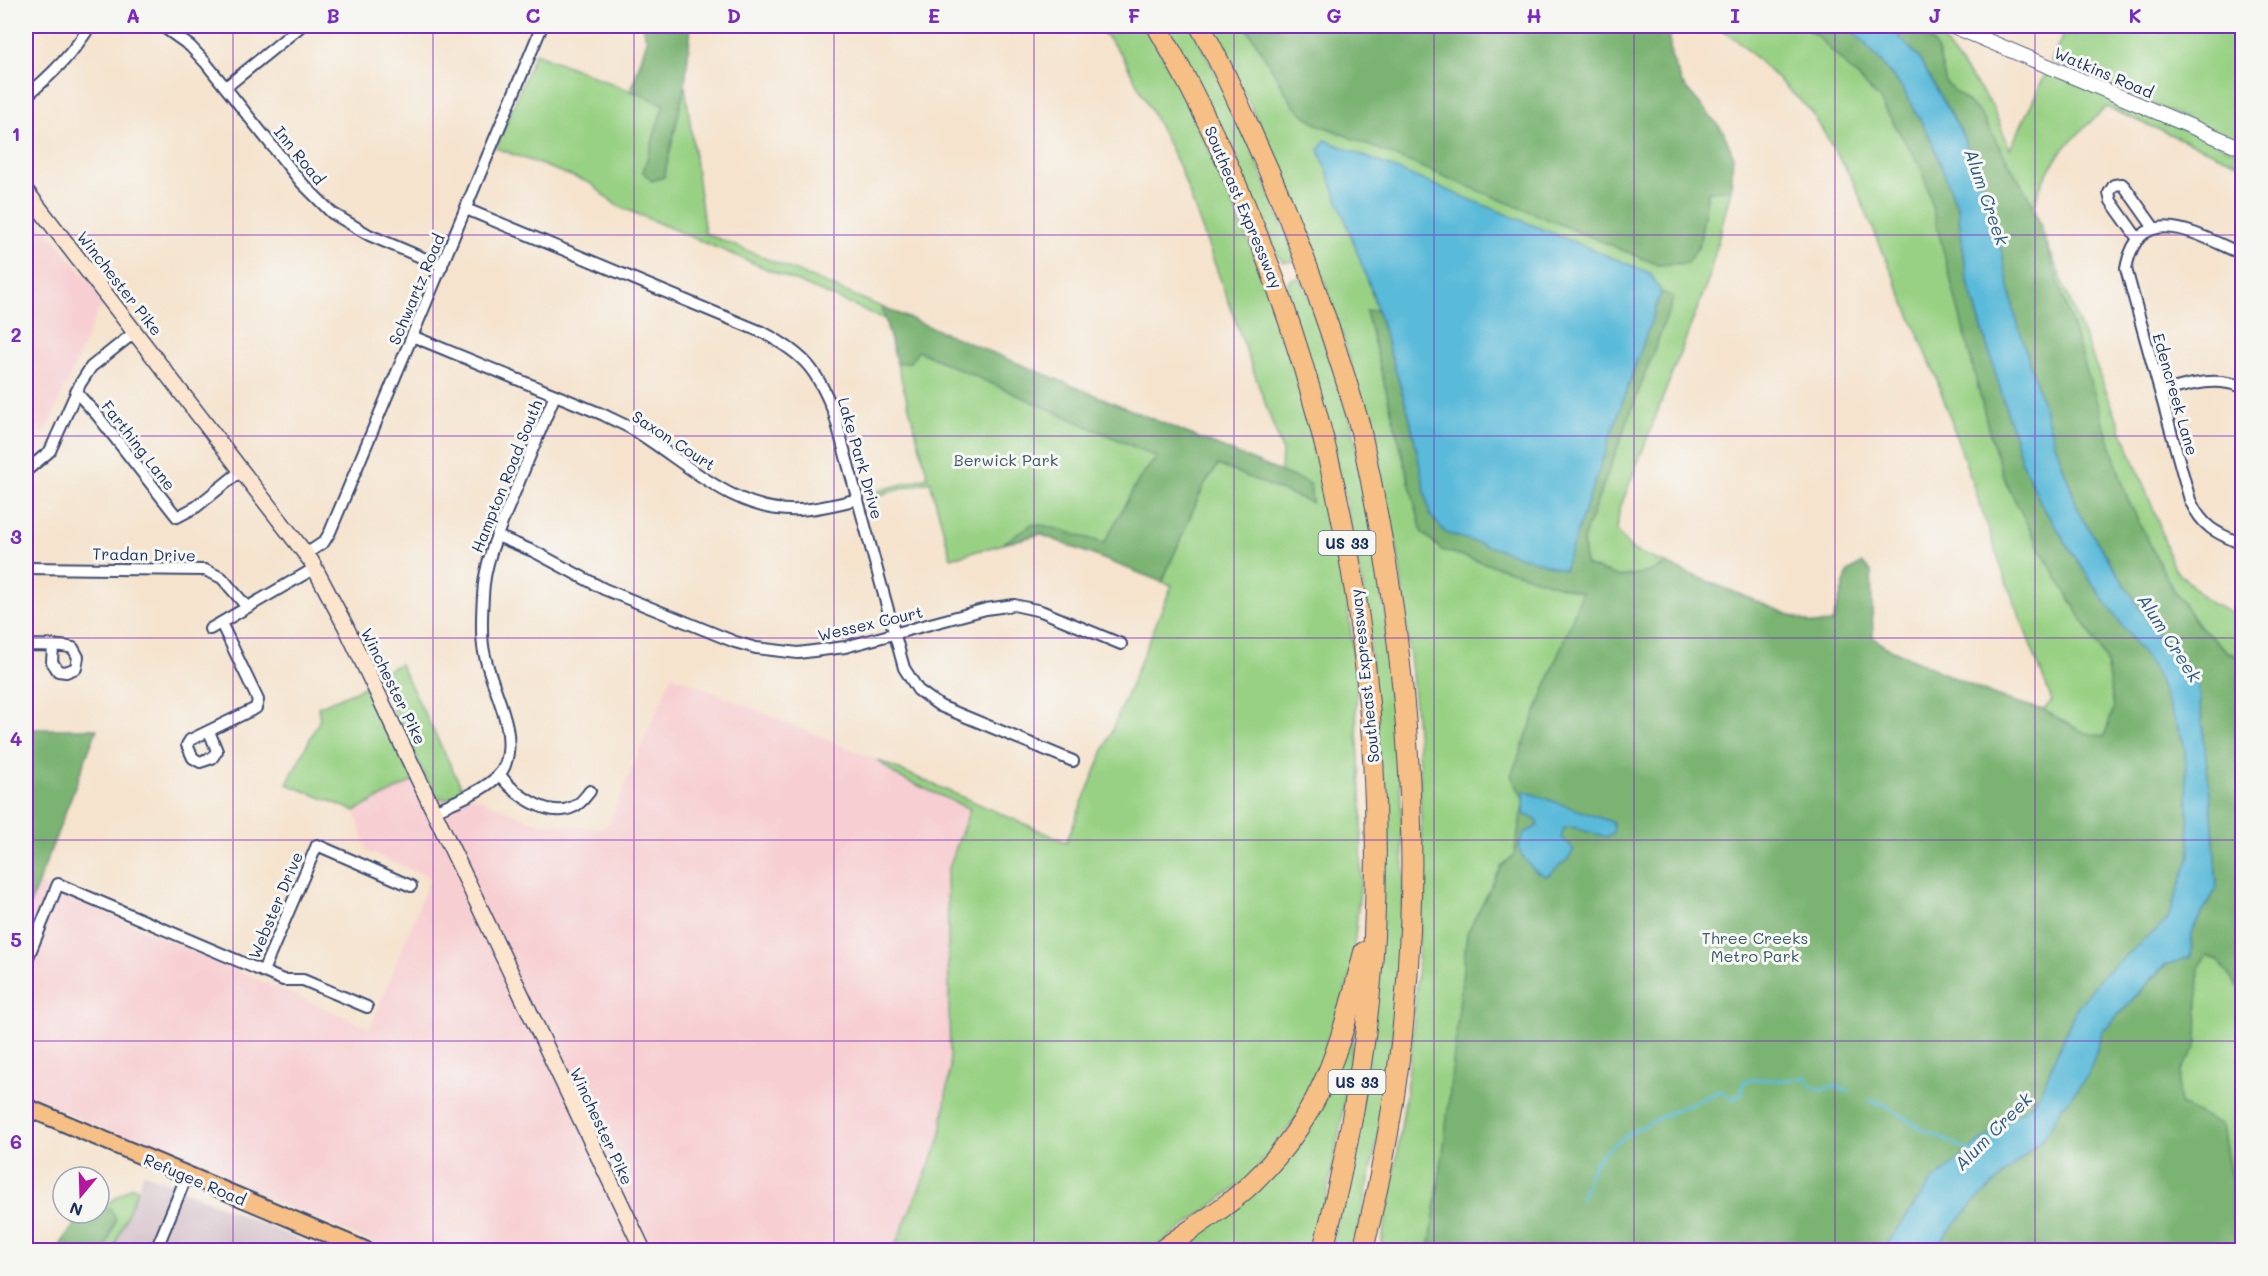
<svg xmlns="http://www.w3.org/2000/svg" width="2268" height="1276" font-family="Mali,sans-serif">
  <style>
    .built { fill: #f7cfd2 }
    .industrial { fill: #d2bdc6 }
    .green { fill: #99d184; stroke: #5a8071; stroke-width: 1.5 }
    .forest { fill: #7ab372; stroke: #4a7168; stroke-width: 1.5 }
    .water { fill: #5abad9; stroke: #3a749c; stroke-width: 1.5 }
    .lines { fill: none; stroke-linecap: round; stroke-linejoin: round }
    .stream { stroke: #5abad9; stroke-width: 3 }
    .minor-casing { stroke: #3c4a6f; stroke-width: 14 }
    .tertiary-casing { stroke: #3c4a6f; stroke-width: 16 }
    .secondary-casing { stroke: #3c4a6f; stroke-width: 18 }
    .primary-casing { stroke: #3c4a6f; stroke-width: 20 }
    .motorway-casing { stroke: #3c4a6f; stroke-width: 22 }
    .minor { stroke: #fff; stroke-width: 10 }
    .tertiary { stroke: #fff; stroke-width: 14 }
    .secondary { stroke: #fbe5cf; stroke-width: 15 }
    .primary { stroke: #f5bf86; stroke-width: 16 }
    .motorway { stroke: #f5bf86; stroke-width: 20 }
    .grid { fill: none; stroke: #7b2cbf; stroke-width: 1.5; stroke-opacity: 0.55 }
    .labels { text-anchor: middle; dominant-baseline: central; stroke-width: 6; stroke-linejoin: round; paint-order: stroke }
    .shield { fill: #f6f6f2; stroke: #5d6b8a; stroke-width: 1.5 }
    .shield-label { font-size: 15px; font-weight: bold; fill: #1b2f5e }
    .street-label { font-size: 16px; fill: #1b2f5e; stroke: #f6f6f2 }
    .park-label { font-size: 16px; fill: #3a5868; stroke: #f6f6f2 }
    .water-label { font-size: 18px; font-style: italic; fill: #2e5983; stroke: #f6f6f2 }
    .neatline { fill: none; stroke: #7b2cbf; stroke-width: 2 }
    .grid-label { font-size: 20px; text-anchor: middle; font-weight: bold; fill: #7b2cbf }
  </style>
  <rect width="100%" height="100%" fill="#f6f6f2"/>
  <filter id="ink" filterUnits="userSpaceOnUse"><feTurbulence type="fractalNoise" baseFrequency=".0167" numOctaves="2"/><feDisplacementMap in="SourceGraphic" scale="12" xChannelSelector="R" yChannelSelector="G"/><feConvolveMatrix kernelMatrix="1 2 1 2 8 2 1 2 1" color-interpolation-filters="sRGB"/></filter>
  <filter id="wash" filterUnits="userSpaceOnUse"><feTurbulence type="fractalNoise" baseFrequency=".008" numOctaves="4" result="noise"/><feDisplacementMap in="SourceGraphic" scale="24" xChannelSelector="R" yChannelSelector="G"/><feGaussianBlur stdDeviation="1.35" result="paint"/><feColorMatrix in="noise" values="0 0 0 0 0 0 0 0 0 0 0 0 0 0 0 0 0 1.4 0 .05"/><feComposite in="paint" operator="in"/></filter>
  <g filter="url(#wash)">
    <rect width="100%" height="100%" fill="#f5e3cd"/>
    <g class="built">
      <path d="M36 217 108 304 98 311 45 434 26 426V241Z"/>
      <path d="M672 675 877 760 897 776 970 809 947 873 950 1067 940 1140 893 1250H390L26 1096V915L39 884 370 1028 430 878 367 851 355 811 424 776 535 822 606 829Z"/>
    </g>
    <path class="industrial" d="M144 1173 323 1250H113Z"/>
    <g class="green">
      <path d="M1090 26H1145L1185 96 1261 269 1298 378 1326 487 1342 567 1357 676 1356 710 1362 811 1361 879 1351 974 1310 1100 1248 1179 1152 1250H893L940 1140 950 1067 947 873 970 809 897 776 877 760 1066 842 1172 585 1162 582 1204 485 1218 465 1312 502 1310 484 1281 472 1282 450 1179 165 1122 55 1101 30Z"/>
      <path d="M1165 26H1191L1238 115 1295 257 1292 262H1283L1279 257 1217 122Z"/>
      <path d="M1209 26H1246L1294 106 1699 246 1708 191 1731 189 1708 281 1619 511 1617 531 1632 550 1666 564 1650 572 1620 577 1585 565 1583 539 1674 297 1661 292 1650 273 1325 141 1377 310 1366 311 1422 532 1442 550 2059 719 2043 710 2052 701 2004 575 1935 374 1852 179 1811 111 1738 41 1716 26H1932L1991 104 2010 149 2047 71 2242 154V165L2106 107C2072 140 2047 158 2034 206L2030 201 2158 521 2173 567 2209 602 2242 618V658L2228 652 2199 626 2187 610 2242 776V1250H1380C1421 1047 1434 838 1407 631 1404 602 1401 572 1396 543 1381 471 1362 399 1340 328 1324 280 1308 231 1288 185 1264 130 1237 78 1209 26Z"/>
      <path d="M2067 26H2242V143L2051 61Z"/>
      <path d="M535 53 664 104 643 172 652 181 664 177 685 85 705 233 882 307 885 319 1165 440 1111 562 1040 534 951 558 930 481 868 498 867 494 928 477 885 319 616 205 590 183 496 148Z"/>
      <path d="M1298 278 1304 284 1352 423 1373 527 1396 687 1404 874 1401 962 1390 1067 1380 1129 1354 1250H1331L1357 1130 1377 719 1365 598 1342 483 1287 292 1289 280Z"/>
      <path d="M400 664 464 792 446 799 435 797 377 675Z"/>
      <path d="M367 686 413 781 355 811 287 784 320 719 318 707Z"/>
      <path d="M1355 1020C1348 1098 1332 1175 1314 1250H1173L1259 1183Z"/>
      <path d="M131 1187 138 1188 113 1250H105L110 1209 103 1207Z"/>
    </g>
    <g class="forest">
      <path d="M642 26H691L685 85 664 177 652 181 643 172 664 104 631 91 647 40Z"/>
      <path d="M1246 26H1668L1671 56 1682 83 1723 131 1733 155 1731 189 1708 191 1699 246 1687 263 1658 265 1315 123 1294 106Z"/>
      <path d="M1803 26H1846L1862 40 1901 86 1930 137 1958 208 1967 278 2021 459 2041 504 2092 583 2155 671 2185 746 2190 856 2167 921 2102 976 2075 1011 2044 1085 2034 1102 1973 1147 1928 1186 1883 1250H1429L1444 1145 1467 933 1502 866 1514 855 1524 800 1511 776 1582 593 1442 550 1422 532 1366 311 1377 310 1410 419 1430 515 1661 292 1674 297 1583 539 1585 565 1620 577 1650 572 1666 564 1812 624 1832 623 1848 572 1862 563 1871 572 1873 637 1884 646 1995 696 2043 710 2083 732 2104 737 2114 707 2105 658 2041 551 2004 479 1989 431 1923 171 1879 99 1818 37Z"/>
      <path d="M1888 26H1923L1938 51 1946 83 1980 113 2034 206 2128 500 2170 584 2199 626 2228 652 2242 658V993L2218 960 2207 955 2199 966 2197 1042 2192 1055 2181 1070 2178 1090 2180 1104 2222 1126 2232 1184 2242 1212V1250H1932L1973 1204 2046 1135 2062 1107 2088 1076 2103 1031 2166 965 2191 957 2192 930 2217 888 2212 813 2197 675 2154 630 2080 515 2053 437 2015 315 1992 207 1961 132 1917 55Z"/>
      <path d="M882 307 1310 484 1312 503 1218 465 1204 485 1162 582 1040 534 1002 544 1032 524 1047 526 1104 543 1139 479 1157 457 918 351 910 362 897 364Z"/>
      <path d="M26 729H97L26 915Z"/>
      <path d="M103 1207 110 1209 116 1219 105 1250H62L61 1244C71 1229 79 1213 99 1213V1209Z"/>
    </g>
    <g class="water">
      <path d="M1846 26H1888L1917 55 1961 132 1992 207 2015 315 2053 437 2080 515 2154 630 2197 675 2212 813 2217 888 2192 930 2191 957 2165 965 2103 1031 2088 1076 2062 1107 2046 1135 1973 1204 1932 1250H1883L1928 1186 1973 1147 2034 1102 2044 1085 2075 1011 2102 976 2167 921 2190 856 2185 746 2155 671 2092 583 2041 504 2021 459 1967 278 1958 208 1930 137 1901 86 1862 40Z"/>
      <path d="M1325 140 1650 273 1661 292 1564 570 1446 533 1430 515 1410 419 1372 292 1319 150Z"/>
      <path d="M1524 791 1612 822 1614 829 1612 834 1606 837 1571 827 1564 828 1561 838 1569 844 1574 850 1568 859 1547 876C1535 875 1523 859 1518 848L1524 833 1538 826 1535 818 1524 815Z"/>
    </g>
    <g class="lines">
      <g class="stream">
        <path d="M1870 1100 1887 1106 1922 1129 1972 1152"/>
        <path d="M1581 1199C1586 1187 1590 1171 1597 1160 1617 1133 1689 1104 1721 1091L1733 1099 1742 1093 1744 1081C1764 1076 1786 1084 1805 1077L1810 1085 1821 1090 1835 1086 1850 1092"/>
      </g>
    </g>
  </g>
  <g filter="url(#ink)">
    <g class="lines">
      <defs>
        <g id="minor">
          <path d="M162 26 190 46 205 62 301 182 332 213 369 235 442 266"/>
          <path d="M226 87 301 26"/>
          <path d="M26 96C51 76 73 53 90 26"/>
          <path d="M466 209 764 333C805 355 817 370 834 413L904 668 918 690 940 706 1073 761"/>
          <path d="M2138 239 2111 201 2109 193 2114 185 2122 184 2125 187 2154 228"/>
          <path d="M2237 251 2242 238"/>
          <path d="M2242 254C2200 236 2139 197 2126 269L2190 500C2202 527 2216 533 2242 544"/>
          <path d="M412 336 604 415C615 421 627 425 637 432 688 464 735 513 799 510 819 509 839 504 858 499"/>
          <path d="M76 392 97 415 177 517 196 507 242 470"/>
          <path d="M2161 392C2188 385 2215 376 2242 387"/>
          <path d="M26 471 50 451 80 384 91 367 135 332"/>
          <path d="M497 536 535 552 604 589 735 642 756 648 798 653 845 647 986 609 1014 605 1041 611 1121 644"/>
          <path d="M306 554 324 542 330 532 542 26"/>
          <path d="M26 568 205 570 222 578 247 607"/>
          <path d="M210 629 315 568"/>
          <path d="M26 645C41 646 58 644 73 648L78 657 76 668 66 672 58 671 52 662 53 646"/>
          <path d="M209 731 217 751 212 758 200 762 193 758 187 745 190 740 256 708 258 700 221 623"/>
          <path d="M500 775C514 794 548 819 573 807 581 804 585 797 590 791"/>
          <path d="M434 811C455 801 497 787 505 765 519 726 488 685 483 646 481 630 482 612 483 596 484 561 500 528 513 496 527 463 541 429 555 395"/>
          <path d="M26 962 58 884 283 980H303L367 1007"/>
          <path d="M263 971 317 845 411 886"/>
          <path d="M156 1250 187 1175"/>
        </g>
        <path id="tertiary" d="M1953 26 2242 148"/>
        <path id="secondary" d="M26 191 311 561 346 627 643 1250"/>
        <path id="primary" d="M26 1107 365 1250"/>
        <g id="motorway">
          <path d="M1157 26C1314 302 1389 619 1374 936 1369 1042 1349 1148 1323 1250"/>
          <path d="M1200 26C1221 62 1238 102 1255 140 1297 231 1330 325 1358 420 1363 438 1366 458 1370 476 1378 518 1386 559 1392 601 1424 824 1418 1032 1363 1250"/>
          <path d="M1162 1250C1192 1228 1226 1208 1253 1182 1325 1112 1340 1045 1364 952"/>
        </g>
      </defs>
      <use href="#minor" class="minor-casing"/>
      <use href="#tertiary" class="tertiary-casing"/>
      <use href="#secondary" class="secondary-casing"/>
      <use href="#primary" class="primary-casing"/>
      <use href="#motorway" class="motorway-casing"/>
      <use href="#minor" class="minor"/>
      <use href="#tertiary" class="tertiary"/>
      <use href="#secondary" class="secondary"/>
      <use href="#primary" class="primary"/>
      <use href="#motorway" class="motorway"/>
    </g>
  </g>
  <path class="grid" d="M233 26V1250M433 26V1250M634 26V1250M834 26V1250M1034 26V1250M1234 26V1250M1434 26V1250M1634 26V1250M1835 26V1250M2035 26V1250M26 235H2242M26 436H2242M26 638H2242M26 840H2242M26 1041H2242"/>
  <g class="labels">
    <g class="shield">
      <rect x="1318.5" y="531" width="57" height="24" rx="4.5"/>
      <rect x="1328.5" y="1070" width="57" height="24" rx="4.5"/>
    </g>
    <g class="shield-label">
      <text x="1347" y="543">US 33</text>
      <text x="1357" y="1082">US 33</text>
    </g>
    <g class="street-label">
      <text transform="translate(2104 72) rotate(23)">Watkins Road</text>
      <text transform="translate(300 155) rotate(51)">Inn Road</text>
      <text transform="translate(1244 207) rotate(67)">Southeast Expressway</text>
      <text transform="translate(120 283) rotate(52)">Winchester Pike</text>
      <text transform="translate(416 289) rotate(-67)">Schwartz Road</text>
      <text transform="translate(2176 394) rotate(74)">Edencreek Lane</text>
      <text transform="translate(674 440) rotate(33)">Saxon Court</text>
      <text transform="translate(139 445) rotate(52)">Farthing Lane</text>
      <text transform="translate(861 458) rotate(74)">Lake Park Drive</text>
      <text transform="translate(506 476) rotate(-68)">Hampton Road South</text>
      <text transform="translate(144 554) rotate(1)">Tradan Drive</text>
      <text transform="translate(870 623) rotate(-13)">Wessex Court</text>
      <text transform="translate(1364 676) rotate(-96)">Southeast Expressway</text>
      <text transform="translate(394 686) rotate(64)">Winchester Pike</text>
      <text transform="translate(275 905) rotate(-67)">Webster Drive</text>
      <text transform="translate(602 1126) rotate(65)">Winchester Pike</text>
      <text transform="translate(195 1179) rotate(23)">Refugee Road</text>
    </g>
    <g class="park-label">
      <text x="1006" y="459">Berwick Park</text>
      <text x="1755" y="937">Three Creeks<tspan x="1755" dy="18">Metro Park</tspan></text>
    </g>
    <g class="water-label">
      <text transform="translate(1987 197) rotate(71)">Alum Creek</text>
      <text transform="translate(2170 638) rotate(57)">Alum Creek</text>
      <text transform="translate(1993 1131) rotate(-45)">Alum Creek</text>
    </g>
  </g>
  <rect width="2268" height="1276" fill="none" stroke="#f6f6f2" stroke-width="66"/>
  <g transform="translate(81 1195) rotate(199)"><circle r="28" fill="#f6f6f2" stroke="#9ea6b7" stroke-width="1.5"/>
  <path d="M0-4.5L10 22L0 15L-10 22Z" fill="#b5179e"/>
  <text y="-9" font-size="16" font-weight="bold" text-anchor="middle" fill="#1b2f5e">N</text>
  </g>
  <rect x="33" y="33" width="2202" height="1210" class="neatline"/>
  <g class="grid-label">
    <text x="133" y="23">A</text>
    <text x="333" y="23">B</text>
    <text x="533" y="23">C</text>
    <text x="734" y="23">D</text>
    <text x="934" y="23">E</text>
    <text x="1134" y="23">F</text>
    <text x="1334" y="23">G</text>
    <text x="1534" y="23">H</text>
    <text x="1735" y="23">I</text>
    <text x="1935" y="23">J</text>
    <text x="2135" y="23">K</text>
    <text x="16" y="141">1</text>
    <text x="16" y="342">2</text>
    <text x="16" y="544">3</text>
    <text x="16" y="746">4</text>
    <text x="16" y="947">5</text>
    <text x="16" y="1149">6</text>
  </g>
</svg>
